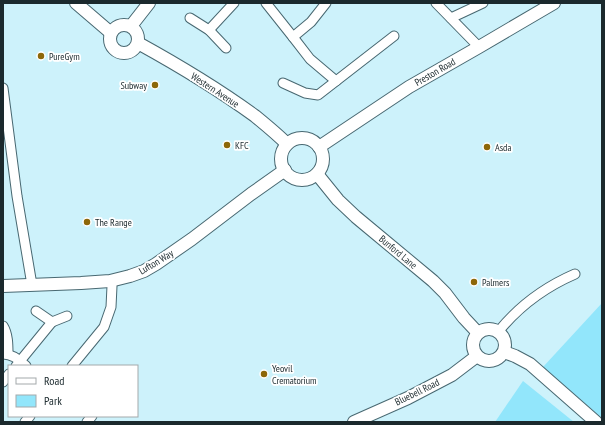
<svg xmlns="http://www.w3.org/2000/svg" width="605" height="425" font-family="'PT Sans Narrow',sans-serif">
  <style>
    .green { fill: #92e6fb }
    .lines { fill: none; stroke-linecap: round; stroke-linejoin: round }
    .street-casing { stroke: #486871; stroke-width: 11 }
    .secondary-casing { stroke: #486871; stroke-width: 14 }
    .street { stroke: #fff; stroke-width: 9 }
    .secondary { stroke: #fff; stroke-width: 12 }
    .poi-dot { fill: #8d6709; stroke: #fff; stroke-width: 1.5 }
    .labels { text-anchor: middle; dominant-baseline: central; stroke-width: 3.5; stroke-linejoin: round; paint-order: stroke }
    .poi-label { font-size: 10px; fill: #1b292d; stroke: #fff; text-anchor: start }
    .street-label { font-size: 10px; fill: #1b292d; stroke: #fff }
  </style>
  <rect width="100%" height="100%" fill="#cdf2fb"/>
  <g class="green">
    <path d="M602 303V418L543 367Z"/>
    <path d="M523 381 574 422H495Z"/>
  </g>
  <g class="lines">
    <defs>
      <g id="street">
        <path d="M266 3 293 37 310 59 336 81"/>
        <path d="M436 3 479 47"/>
        <path d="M190 18 209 30 226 48"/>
        <path d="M451 18 483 3"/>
        <path d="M209 30 234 3"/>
        <path d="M293 37 311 22 326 3"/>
        <path d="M283 83 305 93 318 95 394 36"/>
        <path d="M3 88 17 196 32 285"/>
        <path d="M36 311 52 322 67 316"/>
        <path d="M3 326C8 334 8 345 8 354"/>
        <path d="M498 332C519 306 545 287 575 274"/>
        <path d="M3 354C12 354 20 360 26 366"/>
        <path d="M16 366 52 322"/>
        <path d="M72 366 104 327 111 307 112 286 110 281"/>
        <path d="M3 382 9 374"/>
        <path d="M25 422 30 416"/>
        <path d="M87 422 92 416"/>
      </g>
      <g id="secondary">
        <path d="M76 3 111 33"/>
        <circle cx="124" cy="39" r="14"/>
        <path d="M131 26 149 3"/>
        <path d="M138 43C178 65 218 89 255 116 266 125 277 134 287 144"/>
        <circle cx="302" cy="159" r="21"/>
        <path d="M319 147 409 87 479 47 554 3"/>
        <path d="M317 174 338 200 356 217 433 281 445 293 464 318 478 333"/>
        <path d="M3 286 81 283 110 281 130 276 144 271 156 264 192 239 251 194 285 170"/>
        <circle cx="489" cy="345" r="16"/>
        <path d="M504 352 515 356 530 364 596 422"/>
        <path d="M354 422 408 398 452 375 477 356"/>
      </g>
    </defs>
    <use href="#street" class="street-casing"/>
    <use href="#secondary" class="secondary-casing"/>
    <use href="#street" class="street"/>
    <use href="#secondary" class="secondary"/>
  </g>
  <g class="poi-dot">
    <circle cx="41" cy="56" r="4"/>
    <circle cx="155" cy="85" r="4"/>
    <circle cx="227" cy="145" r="4"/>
    <circle cx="487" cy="147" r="4"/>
    <circle cx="87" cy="222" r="4"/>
    <circle cx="474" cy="282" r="4"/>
    <circle cx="264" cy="374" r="4"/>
  </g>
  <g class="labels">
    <g class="poi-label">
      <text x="49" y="56">PureGym</text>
      <text x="147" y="85" text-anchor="end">Subway</text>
      <text x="235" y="145">KFC</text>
      <text x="495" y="147">Asda</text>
      <text x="95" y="222">The Range</text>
      <text x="482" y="282">Palmers</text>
      <text x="272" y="368">Yeovil<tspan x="272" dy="12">Crematorium</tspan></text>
    </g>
    <g class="street-label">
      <text transform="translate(435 72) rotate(-30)">Preston Road</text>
      <text transform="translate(215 90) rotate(33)">Western Avenue</text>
      <text transform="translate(398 252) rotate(40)">Bunford Lane</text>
      <text transform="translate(156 262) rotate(-31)">Lufton Way</text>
      <text transform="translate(417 392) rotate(-26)">Bluebell Road</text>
    </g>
  </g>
  <rect width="605" height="425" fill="none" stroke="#1b292d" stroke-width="8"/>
  <rect x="8" y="365" width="130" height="52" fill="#ffffff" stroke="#a4a9ab"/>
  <rect x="16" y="378" width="20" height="6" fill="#ffffff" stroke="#a4a9ab"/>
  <text x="44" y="385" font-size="12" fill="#1b292d">Road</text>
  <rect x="16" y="395" width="20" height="12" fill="#92e6fb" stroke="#a4a9ab"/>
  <text x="44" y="405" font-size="12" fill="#1b292d">Park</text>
</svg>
